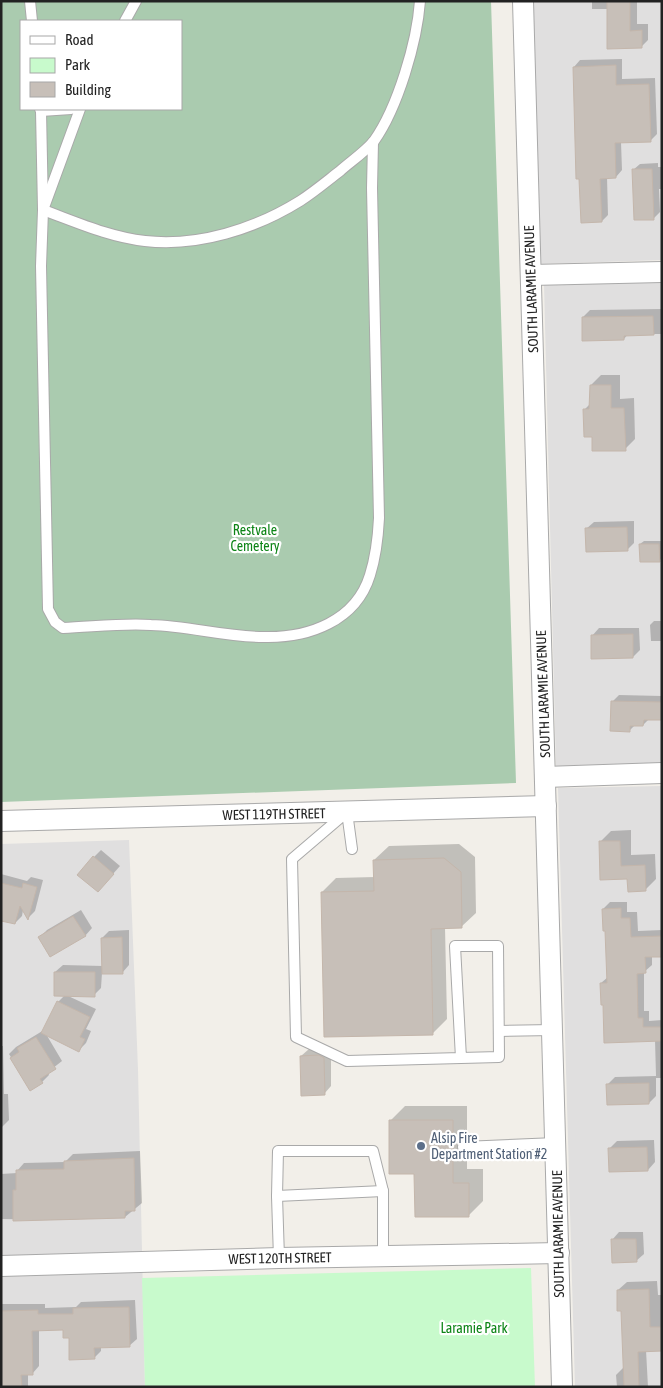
<svg xmlns="http://www.w3.org/2000/svg" width="663" height="1388" font-family="'Asap Condensed',sans-serif">
  <style>
    .residential { fill: #e0dfdf }
    .cemetery { fill: #aacbaf; fill-rule: evenodd }
    .park { fill: #c8facc }
    .shadow { fill: #0003 }
    .building { fill: #c7bfb8; stroke: #c4b6ab }
    .lines { fill: none; stroke-linecap: round; stroke-linejoin: round }
    .service-casing { stroke: #a9a9a9; stroke-width: 12 }
    .minor-casing { stroke: #a9a9a9; stroke-width: 22 }
    .service { stroke: #fff; stroke-width: 10 }
    .minor { stroke: #fff; stroke-width: 20 }
    .service-dot { fill: #5c6f8a; stroke: #fff; stroke-width: 2 }
    .labels { text-anchor: middle; dominant-baseline: central; stroke-width: 4.5; stroke-linejoin: round; paint-order: stroke }
    .street-label { font-size: 14px; fill: #222; stroke: #fff }
    .park-label { font-size: 14px; fill: #0c8416; stroke: #fff }
    .service-label { font-size: 14px; fill: #4e5e75; stroke: #fff; text-anchor: start }
  </style>
  <rect width="100%" height="100%" fill="#f2efe9"/>
  <g class="residential">
    <path d="M533 1H662V260L540 264Z"/>
    <path d="M662 281V765L556 768 544 284Z"/>
    <path d="M662 786V1387H575L558 788Z"/>
    <path d="M129 840 138 1070 145 1387H1V844Z"/>
  </g>
  <path class="cemetery" d="M1 1H491L516 783 1 802ZM21 21H181V109H21Z"/>
  <path class="park" d="M531 1268 535 1387H145L142 1278Z"/>
  <g class="shadow">
    <path d="M592 1H637V24H648V40L641 47 608 9H592Z"/>
    <path d="M622 59V79L655 78 657 134 650 141 621 142 622 170 616 177H607L608 215 602 221 580 178 574 67 580 60Z"/>
    <path d="M658 163V167H662V189H659L660 212 653 219 633 170 640 164Z"/>
    <path d="M662 309V334H628L624 339 583 317 590 310Z"/>
    <path d="M601 375H620V399L634 398 635 439 625 449 593 435 584 410 591 403V385Z"/>
    <path d="M634 521V543L627 550 586 529 594 522Z"/>
    <path d="M644 541H662V558L659 561 640 544Z"/>
    <path d="M654 621H662V641H651L650 625Z"/>
    <path d="M599 628H639L640 650 633 657 592 636Z"/>
    <path d="M619 695 662 696V719H649L643 725H635L630 730 612 702Z"/>
    <path d="M631 830V855L655 854 656 879 645 890 628 878 600 842 611 831Z"/>
    <path d="M459 844 475 857 476 913 461 927H445L447 1019 433 1033 322 892 336 878 375 877 374 860 389 846Z"/>
    <path d="M101 850 120 866 105 883 94 857Z"/>
    <path d="M1 874 27 881 31 877 43 880 35 911 28 918 23 910 22 916 15 923 1 919Z"/>
    <path d="M610 902H627V912H637L638 931 662 930V955L652 956V965L644 972V1011H649V1021L662 1020V1078H656V1096L649 1103 608 1084 615 1077 656 1076 655 1040 604 1004 601 983 608 977 606 930 603 909Z"/>
    <path d="M81 910 92 928 85 936 40 937 47 930Z"/>
    <path d="M129 930V965L122 973H102L101 988 94 995H66L96 1009 86 1029 91 1031 86 1043 79 1050 46 1034 62 1061 48 1072 49 1075 42 1082 31 1089 9 1054 16 1047 44 1030 58 1002 65 995 55 972 63 965 103 966 102 938 109 931Z"/>
    <path d="M1 1046H3L4 1094H8L9 1120 1 1128Z"/>
    <path d="M309 1049H327L331 1051V1086L324 1094 301 1056Z"/>
    <path d="M405 1106H467V1169H483V1201L469 1215 416 1173 391 1120Z"/>
    <path d="M654 1140 655 1162 648 1170 609 1149 617 1141Z"/>
    <path d="M140 1151 142 1203 125 1217 58 1220 1 1219V1174L17 1173V1171L24 1163 65 1162 73 1154Z"/>
    <path d="M619 1232H643L644 1254 636 1261 612 1240Z"/>
    <path d="M657 1281 658 1295H662V1349L646 1350 648 1387H617L616 1375 624 1367 622 1310 618 1290 627 1282Z"/>
    <path d="M135 1300 137 1339 129 1346 101 1347V1351L94 1358 64 1329 39 1330V1366L32 1374H28V1387H1V1304H45V1308L76 1307 81 1302Z"/>
  </g>
  <g class="building">
    <path d="M607 1H630V31L642 30V48L607 49Z"/>
    <path d="M616 65V85L649 84 651 142 615 143 616 178 600 179 602 222 581 223 579 179H576L573 67Z"/>
    <path d="M632 169H652L654 220H634Z"/>
    <path d="M653 316 654 335 624 336V340L582 341V317Z"/>
    <path d="M590 385H611V408H624L626 451H592V437H584L583 409H589Z"/>
    <path d="M627 527 628 551 586 552 585 528Z"/>
    <path d="M639 544H659L660 562H640Z"/>
    <path d="M633 634V658L591 659V635Z"/>
    <path d="M611 701 662 702V720H644L643 726H630V732L610 731Z"/>
    <path d="M599 841H620L621 866 645 865 646 891 628 892 627 879 600 880Z"/>
    <path d="M93 856 114 874 98 892 77 875Z"/>
    <path d="M444 858 461 872 462 928 431 929 433 1035 324 1037 321 892 374 891 373 860Z"/>
    <path d="M1 883 22 888 23 883 37 887 28 920 20 906 15 924 1 921Z"/>
    <path d="M621 908V918H630L631 937 662 936V957H645L646 973 637 974 638 1018H643V1027H662V1041L604 1043 603 1005H601L600 983H607L605 931H603L602 909Z"/>
    <path d="M73 916 86 936 50 957 38 937Z"/>
    <path d="M122 937 123 974H102L101 938Z"/>
    <path d="M54 972H95V997L54 996Z"/>
    <path d="M57 1001 90 1017 80 1037 85 1039 79 1052 41 1033Z"/>
    <path d="M36 1037 56 1069 40 1079 43 1083 30 1091 10 1058 19 1052 17 1048Z"/>
    <path d="M319 1055 324 1058 325 1095 301 1096 300 1056Z"/>
    <path d="M649 1083V1104L607 1105 606 1084Z"/>
    <path d="M389 1120H453V1183H469V1217H415L414 1174H389Z"/>
    <path d="M647 1147 648 1171 609 1172 608 1148Z"/>
    <path d="M134 1158 135 1211H125V1218L13 1221V1190H16V1170L64 1169V1161Z"/>
    <path d="M611 1239H636L637 1262 612 1263Z"/>
    <path d="M649 1289 650 1327H661L662 1351 638 1352 639 1387H624L621 1311H617V1290Z"/>
    <path d="M129 1307 130 1347 94 1348 95 1359 69 1360V1338H63V1330L32 1331 33 1375H21L22 1387H1V1311L38 1310V1314H73V1308Z"/>
  </g>
  <g class="lines">
    <defs>
      <g id="service">
        <path d="M30 1 32 21"/>
        <path d="M125 21 136 1"/>
        <path d="M40 109 41 111 71 109"/>
        <path d="M80 109 43 210C76 222 109 237 145 241 198 247 255 229 300 201 314 192 327 181 340 171 350 162 365 152 374 141 398 107 417 42 420 1"/>
        <path d="M41 111 43 210 41 266 48 609 55 622 63 628C92 627 122 623 151 625 189 626 226 637 264 637 309 638 356 621 370 575 376 556 378 538 379 518L372 188 373 142"/>
        <path d="M352 849 347 812 292 859 296 1037 347 1061 499 1057 498 946H455L461 1058"/>
        <path d="M499 1031 553 1030"/>
        <path d="M463 1147 556 1143"/>
        <path d="M277 1196 383 1191"/>
        <path d="M279 1258 277 1196 278 1151H373L383 1191V1256"/>
      </g>
      <g id="minor">
        <path d="M523 1 562 1387"/>
        <path d="M531 275 662 272"/>
        <path d="M545 777 662 773"/>
        <path d="M1 821 546 806"/>
        <path d="M1 1266 279 1258 559 1253"/>
      </g>
    </defs>
    <use href="#service" class="service-casing"/>
    <use href="#minor" class="minor-casing"/>
    <use href="#service" class="service"/>
    <use href="#minor" class="minor"/>
  </g>
  <circle class="service-dot" cx="421" cy="1146" r="5"/>
  <g class="labels">
    <g class="street-label">
      <text transform="translate(531 289) rotate(-92)">SOUTH LARAMIE AVENUE</text>
      <text transform="translate(543 694) rotate(-92)">SOUTH LARAMIE AVENUE</text>
      <text transform="translate(274 814) rotate(-1)">WEST 119TH STREET</text>
      <text transform="translate(558 1234) rotate(-91)">SOUTH LARAMIE AVENUE</text>
      <text transform="translate(280 1258) rotate(-1)">WEST 120TH STREET</text>
    </g>
    <g class="park-label">
      <text x="255" y="530">Restvale<tspan x="255" dy="16">Cemetery</tspan></text>
      <text x="474" y="1328">Laramie Park</text>
    </g>
    <g class="service-label">
      <text x="431" y="1138">Alsip Fire<tspan x="431" dy="16">Department Station #2</tspan></text>
    </g>
  </g>
  <rect width="663" height="1388" fill="none" stroke="#222222" stroke-width="5"/>
  <rect x="20" y="20" width="162" height="90" fill="#ffffff" stroke="#a7a7a7"/>
  <rect x="30" y="36" width="25" height="8" fill="#ffffff" stroke="#a7a7a7"/>
  <text x="65" y="45" font-size="15" fill="#222222">Road</text>
  <rect x="30" y="58" width="25" height="15" fill="#c8facc" stroke="#a7a7a7"/>
  <text x="65" y="70" font-size="15" fill="#222222">Park</text>
  <rect x="30" y="82" width="25" height="15" fill="#c7bfb8" stroke="#a7a7a7"/>
  <text x="65" y="95" font-size="15" fill="#222222">Building</text>
</svg>
